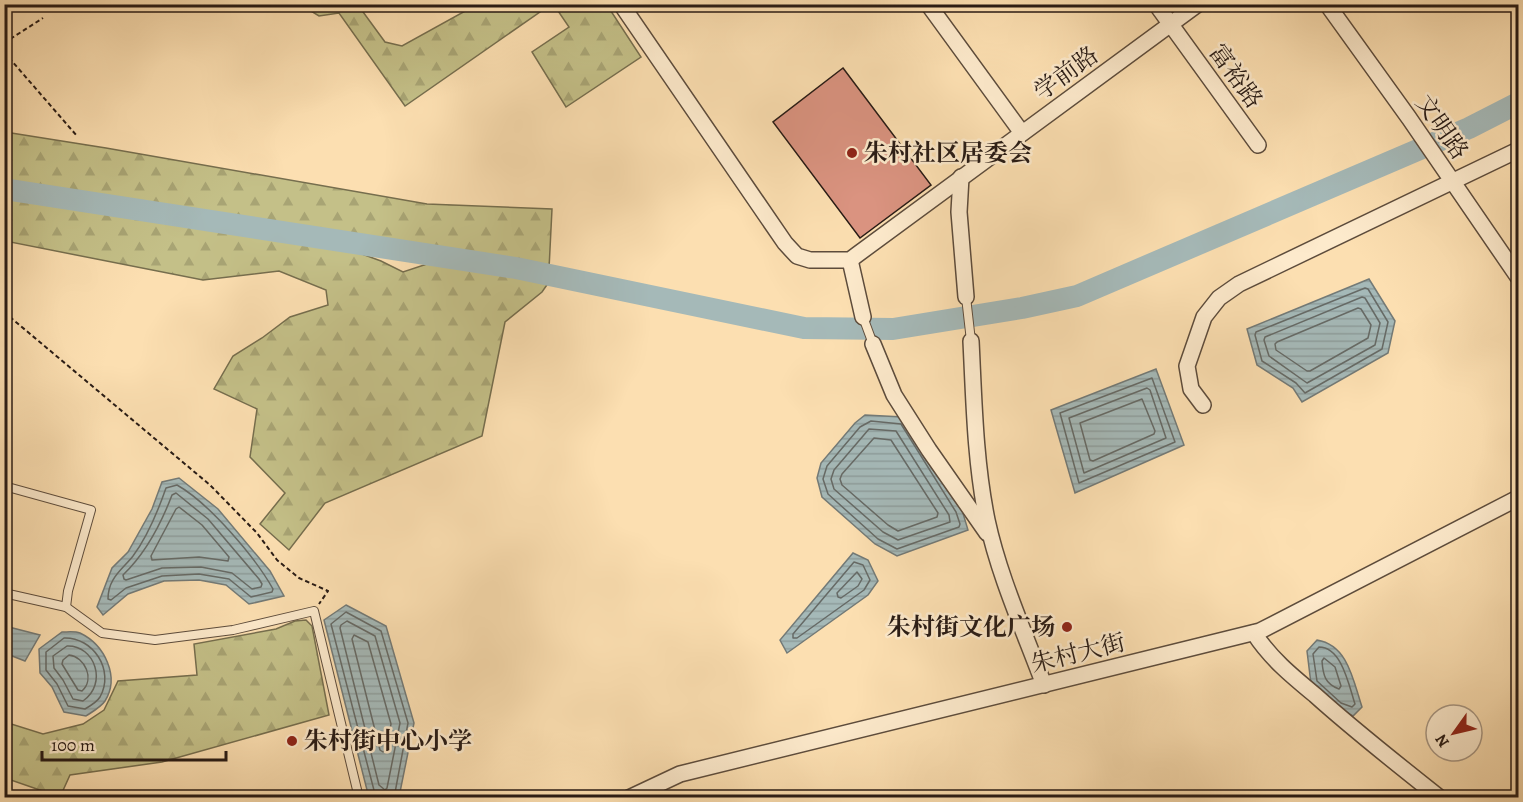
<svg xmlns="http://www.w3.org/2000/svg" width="1523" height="802" font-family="Alegreya,'Noto Serif SC',serif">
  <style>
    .forest { fill: url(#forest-firs); stroke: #766e4e; stroke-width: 1.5 }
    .water { fill: url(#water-rules); stroke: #737a77; stroke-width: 1.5 }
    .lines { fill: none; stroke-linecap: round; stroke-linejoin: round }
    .shore { stroke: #666a66; stroke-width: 1.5 }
    .river { stroke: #a5b9b8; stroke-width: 22 }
    .building { fill: #da9380; stroke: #281b15; stroke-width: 1.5 }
    .lane-casing { stroke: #5d4c3c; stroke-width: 10 }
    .street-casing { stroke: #5d4c3c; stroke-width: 18 }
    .path { stroke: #281b15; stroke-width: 2; stroke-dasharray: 4.5 3; stroke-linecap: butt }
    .lane { stroke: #fdeacc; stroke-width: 8 }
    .street { stroke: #fdeacc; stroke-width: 15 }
    .poi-dot { fill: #8f2418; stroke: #fdeacc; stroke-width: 2 }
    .labels { text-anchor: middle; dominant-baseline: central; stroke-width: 5; stroke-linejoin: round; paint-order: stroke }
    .street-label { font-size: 24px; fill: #281b15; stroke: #fdeacc }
    .poi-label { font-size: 24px; font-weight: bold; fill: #281b15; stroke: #fdeacc; text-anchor: start }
  </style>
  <defs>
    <pattern id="forest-firs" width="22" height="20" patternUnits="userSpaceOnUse" patternTransform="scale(1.5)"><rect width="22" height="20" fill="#c4c088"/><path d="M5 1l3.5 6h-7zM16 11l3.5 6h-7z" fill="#a8a474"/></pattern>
    <pattern id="water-rules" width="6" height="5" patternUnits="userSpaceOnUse" patternTransform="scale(1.5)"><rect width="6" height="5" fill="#a5b9b8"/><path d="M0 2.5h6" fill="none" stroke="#8e9e9d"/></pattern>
  </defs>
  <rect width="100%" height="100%" fill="#fcdfb1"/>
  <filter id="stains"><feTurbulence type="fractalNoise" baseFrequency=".00333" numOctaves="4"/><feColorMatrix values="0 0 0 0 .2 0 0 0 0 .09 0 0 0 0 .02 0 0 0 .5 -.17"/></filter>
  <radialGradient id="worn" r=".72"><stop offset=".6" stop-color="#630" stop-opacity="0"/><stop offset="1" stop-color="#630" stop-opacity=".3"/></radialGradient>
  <g class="forest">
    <path d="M301 5H358L385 42 402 46 476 5H550L405 106 339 13 319 16Z"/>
    <path d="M554 5H607L641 57 566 107 532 52 569 27Z"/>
    <path d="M5 132 106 148 427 204 552 209 549 269 5 181Z"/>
    <path d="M5 195 351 250 381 261 403 272 433 262 551 279 542 292 505 322 482 436 325 503 289 550 260 524 285 493 250 457 257 409 214 389 233 356 262 338 290 317 328 305 326 290 279 271 203 280 5 241Z"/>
    <path d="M306 620 312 626 329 715 162 762 70 775 60 797 5 778V722L43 734 83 724 104 710 118 681 197 675 194 644 276 629 295 621Z"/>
  </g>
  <g class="water">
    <path d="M1369 279 1395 321 1388 353 1302 402 1293 388 1257 365 1247 329Z"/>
    <path d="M1156 369 1184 445 1075 493 1051 410Z"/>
    <path d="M865 415 903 417 962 510 968 530 897 556 875 544 822 497 817 478 821 463 855 423Z"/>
    <path d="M179 478 218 509 270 571 284 596 249 604 226 585 199 580 164 581 128 594 103 615 97 607 112 568 128 552 152 509 162 482Z"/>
    <path d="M853 553 868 560 878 581 868 595 787 653 780 640Z"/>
    <path d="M346 605 386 626 414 723 399 797H376L368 794 324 620Z"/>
    <path d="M5 626 40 635 25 661 7 654 5 657Z"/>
    <path d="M62 632C68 632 75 631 80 633 105 645 120 677 105 701 101 707 92 712 86 716L64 712 52 687 40 673 39 649Z"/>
    <path d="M1317 640C1348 645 1353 680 1362 707L1353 716 1338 708 1311 684 1307 651Z"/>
  </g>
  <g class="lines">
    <g class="shore">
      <path d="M1365 288 1368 289 1388 322 1382 349 1305 393 1296 383 1262 361 1255 335 1256 332Z"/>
      <path d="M1362 297 1365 298 1380 323 1375 345 1307 383 1269 356 1264 340 1265 337Z"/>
      <path d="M1358 308 1361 309 1371 325 1368 338 1310 371H1307L1276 350 1275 344 1277 342Z"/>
      <path d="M1152 378 1175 442 1079 483 1060 413Z"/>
      <path d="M1147 388 1150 390 1166 438 1084 473 1069 418Z"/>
      <path d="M1142 399 1155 431 1154 434 1093 461 1090 460 1080 423Z"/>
      <path d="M871 421 901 424 956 512 960 524 959 527 897 549 878 539 828 494 823 479 827 466 860 427Z"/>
      <path d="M869 429 896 431 949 515 950 522 898 540 883 532 834 489 831 479 834 470Z"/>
      <path d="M874 438 891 440 938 513 937 517 898 531 888 525 842 485 840 479 842 474Z"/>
      <path d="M177 485C209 503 255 557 273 589L272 592 251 597 229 579 199 574 162 576 126 588 111 600 108 599C108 578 122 570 133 556 148 536 158 511 166 488Z"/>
      <path d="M176 493 208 519 259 579 262 584 261 587 252 589 232 573 201 567 162 568 126 580 124 579 123 575C146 553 161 524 172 495Z"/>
      <path d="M179 507 202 525 229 557 228 561 199 557 152 560 151 556 176 509Z"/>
      <path d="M854 562 863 565 870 580 864 590 797 638H793V634Z"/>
      <path d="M857 572 862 579 858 586 841 598 838 597 837 593Z"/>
      <path d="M347 621 375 636 400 723 387 788 385 790 379 785 340 628 341 625Z"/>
      <path d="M354 635 368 642 391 724 386 750 383 752 380 750 352 639Z"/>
      <path d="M64 638C93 637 115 670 100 697 97 702 90 706 85 709L68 706 57 684 46 670V652Z"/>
      <path d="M67 646C95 645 108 684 83 701L73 699 63 680 54 668 53 656Z"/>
      <path d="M1319 647C1342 647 1349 686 1355 704L1352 707 1341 703 1317 681 1313 654Z"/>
      <path d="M69 655C85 657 95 679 82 691L78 690 62 664 63 660Z"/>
      <path d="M1324 658 1335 667 1341 686 1339 689C1325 684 1323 675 1322 661Z"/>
      <path d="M376 798 331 624 346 612 381 631 408 723 394 798"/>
    </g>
    <path class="river" d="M4 189 516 268 804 328 893 329 1022 308 1077 296 1469 128 1518 103"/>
  </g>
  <path class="building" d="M843 68 931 185 860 238 773 122Z"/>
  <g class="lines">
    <defs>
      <g id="lane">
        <path d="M966 297 971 341"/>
        <path d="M863 317 873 344"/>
        <path d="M4 486 91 510 68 591 66 607"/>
        <path d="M4 593 66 607 102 633 155 640 233 630 314 611 359 798"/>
      </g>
      <g id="street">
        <path d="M621 4 785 243 797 256 810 260H850L858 254 1198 4"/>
        <path d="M928 4 1022 133"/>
        <path d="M1156 4 1258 145"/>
        <path d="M1327 4 1409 118 1518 277"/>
        <path d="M961 177 959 212 966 297"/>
        <path d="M850 260 863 317"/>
        <path d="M971 341C974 401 975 461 987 520 999 576 1024 631 1044 685"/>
        <path d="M873 344 894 395 929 450 987 533"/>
        <path d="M1203 405 1191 389 1187 366 1204 317 1219 298 1239 284 1518 150"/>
        <path d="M1254 633C1270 658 1292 676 1315 695 1355 731 1397 764 1440 798"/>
        <path d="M629 798 680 774 1260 631 1518 498"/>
      </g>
    </defs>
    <use href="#lane" class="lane-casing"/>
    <use href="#street" class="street-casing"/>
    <g class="path">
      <path d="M4 43 43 18"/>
      <path d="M4 52 77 136"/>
      <path d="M4 312 210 485 257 533 277 560 299 578 328 591 319 604"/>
    </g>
    <use href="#lane" class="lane"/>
    <use href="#street" class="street"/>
  </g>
  <g class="poi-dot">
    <circle cx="852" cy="153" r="6"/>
    <circle cx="1067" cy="627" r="6"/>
    <circle cx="292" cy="741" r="6"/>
  </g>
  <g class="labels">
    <g class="street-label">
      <text transform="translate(1066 73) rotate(-36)">学前路</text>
      <text transform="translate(1236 76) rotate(54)">富裕路</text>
      <text transform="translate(1442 127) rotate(55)">文明路</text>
      <text transform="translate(1078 653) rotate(-14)">朱村大街</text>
    </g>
    <g class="poi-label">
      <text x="864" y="153">朱村社区居委会</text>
      <text x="1055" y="627" text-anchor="end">朱村街文化广场</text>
      <text x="304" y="741">朱村街中心小学</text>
    </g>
  </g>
  <rect width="1523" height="802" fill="none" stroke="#fcdfb1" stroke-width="24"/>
  <rect x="6" y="6" width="1511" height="790" fill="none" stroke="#281b15" stroke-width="3"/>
  <rect x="12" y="12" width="1499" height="778" fill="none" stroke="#281b15" stroke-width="1.5"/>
  <g transform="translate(1454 733) rotate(236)"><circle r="28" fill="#fdeacc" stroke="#a89783" stroke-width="1.5"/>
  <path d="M0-4.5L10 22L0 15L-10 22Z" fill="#8f2418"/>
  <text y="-9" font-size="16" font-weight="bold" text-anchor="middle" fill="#281b15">N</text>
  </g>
  <path d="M42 751v9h184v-9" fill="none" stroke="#281b15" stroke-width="3"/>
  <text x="51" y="751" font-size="18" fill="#281b15" stroke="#fdeacc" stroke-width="4.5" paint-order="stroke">100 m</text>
  <rect width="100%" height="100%" filter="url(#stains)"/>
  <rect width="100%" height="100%" fill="url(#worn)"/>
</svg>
